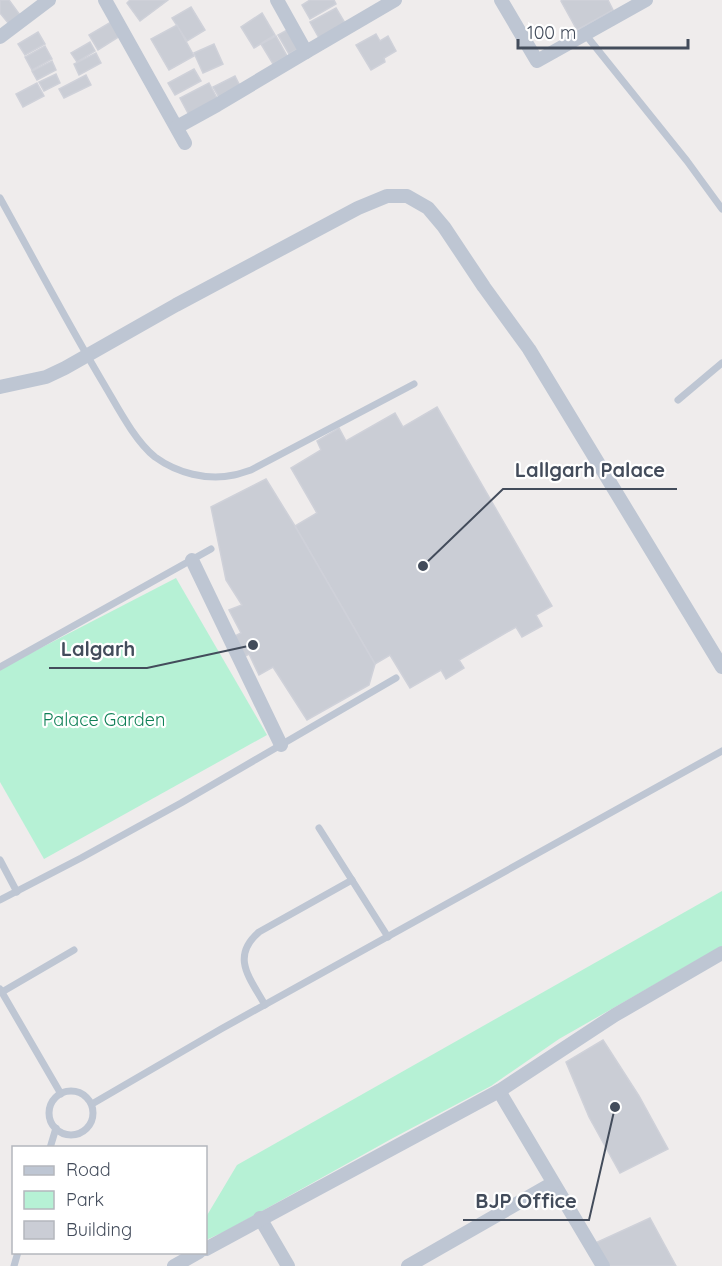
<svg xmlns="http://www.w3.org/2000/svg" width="722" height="1266" font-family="Quicksand,sans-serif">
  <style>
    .green { fill: #b6f1d5 }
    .building { fill: #cacdd5; stroke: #cfd1d9; stroke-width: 1.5 }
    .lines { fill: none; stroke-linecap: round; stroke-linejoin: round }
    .service { stroke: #bec6d3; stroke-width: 7 }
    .minor { stroke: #bec6d3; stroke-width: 14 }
    .labels { text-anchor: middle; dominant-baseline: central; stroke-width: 4.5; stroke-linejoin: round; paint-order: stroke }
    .park-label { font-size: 18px; fill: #108057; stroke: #fff }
    .leader { fill: none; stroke: #434c5b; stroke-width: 2 }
    .callout-dot { fill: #434c5b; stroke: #fff; stroke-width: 2 }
    .callout-label { font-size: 20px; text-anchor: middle; font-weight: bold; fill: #434c5b; stroke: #fff; stroke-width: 4.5; stroke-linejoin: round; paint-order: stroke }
  </style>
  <rect width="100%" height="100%" fill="#efecec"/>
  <g class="green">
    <path d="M176 578 267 735 44 859 0 782V669Z"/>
    <path d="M722 891V946L559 1039 491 1086 393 1138 226 1231 206 1240V1217L237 1165Z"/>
  </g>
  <g class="building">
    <path d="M0 0H9L20 15 9 24 0 13Z"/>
    <path d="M130 0H168L140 21 127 3Z"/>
    <path d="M310 0H334L336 4 310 19 302 5Z"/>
    <path d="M563 0H608L613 10 577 30 561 1Z"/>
    <path d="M191 7 205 30 187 41 172 18Z"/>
    <path d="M336 8 345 23 319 38 310 22Z"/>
    <path d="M262 13 275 35 254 48 241 27Z"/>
    <path d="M111 22 120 36 98 50 89 35Z"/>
    <path d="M177 25 194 56 169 70 151 39Z"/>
    <path d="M289 29 300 48 289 54 278 35Z"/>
    <path d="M38 32 45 44 25 55 18 44Z"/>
    <path d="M376 34 380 41 388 36 396 51 384 58 385 62 371 70 356 45Z"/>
    <path d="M276 36 287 56 273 64 261 44Z"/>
    <path d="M90 42 95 51 77 62 71 53Z"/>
    <path d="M214 44 223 64 203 73 194 53Z"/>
    <path d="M45 46 52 59 32 70 25 57Z"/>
    <path d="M96 53 101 63 79 75 74 64Z"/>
    <path d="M52 61 56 70 37 80 32 71Z"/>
    <path d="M194 69 201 81 175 95 168 83Z"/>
    <path d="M56 74 60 83 44 91 39 82Z"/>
    <path d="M86 75 91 85 64 98 59 89Z"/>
    <path d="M235 76 241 88 220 99 213 87Z"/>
    <path d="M37 83 44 96 23 107 16 94Z"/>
    <path d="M209 83 218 100 189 115 180 98Z"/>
    <path d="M437 407 552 606 536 615 542 626 522 637 516 627 459 660 464 668 446 679 441 670 410 688 390 655 375 664 295 526 317 513 291 468 321 450 317 441 339 428 346 441 395 413 403 427Z"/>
    <path d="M266 479 295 526 375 664 369 685 307 720 273 667 259 675 249 654 238 660 227 640 241 633 229 610 242 605 226 580 211 507Z"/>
    <path d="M603 1040 639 1096 668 1149 620 1173 589 1117 566 1062Z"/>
    <path d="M650 1218 676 1266H606L593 1244Z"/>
  </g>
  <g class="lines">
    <g class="service">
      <path d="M585 34 687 161 722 209"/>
      <path d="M0 198C35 261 68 324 105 386 118 408 135 441 155 457 177 473 207 481 234 475 239 474 245 472 251 470L414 384"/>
      <path d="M678 400 722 363"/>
      <path d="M0 667 211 549"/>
      <path d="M319 828 388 937"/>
      <path d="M0 860 17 892"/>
      <path d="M0 900 81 858 181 803 396 678"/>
      <path d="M0 989 61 1094"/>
      <path d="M2 992 74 950"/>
      <path d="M265 1005C250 978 230 957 259 932L352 880"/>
      <circle cx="71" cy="1113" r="22"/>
      <path d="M92 1104 221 1029 722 751"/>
      <path d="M50 1148 56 1128"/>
      <path d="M14 1266 18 1252"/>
    </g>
    <g class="minor">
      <path d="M105 0 185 143"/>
      <path d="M501 0 537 61 646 0"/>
      <path d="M0 37 49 0"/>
      <path d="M306 52 395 0"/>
      <path d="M177 127 217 105 306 52 277 0"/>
      <path d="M0 387 46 377 65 368 176 305 358 208 387 196H407L428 208 444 227 484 287 529 349 722 667"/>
      <path d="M192 560 281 745"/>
      <path d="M499 1091 603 1266"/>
      <path d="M260 1218 288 1266"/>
      <path d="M206 1249 499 1091 615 1015 722 953"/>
      <path d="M174 1266 199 1252"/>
      <path d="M408 1266 553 1183"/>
    </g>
  </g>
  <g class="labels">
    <g class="park-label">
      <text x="104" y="719">Palace Garden</text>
    </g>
  </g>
  <path class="leader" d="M423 566L503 489H677M253 645L147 668H49M615 1107L589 1220H463"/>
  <g class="callout-dot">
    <circle cx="423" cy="566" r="6"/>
    <circle cx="253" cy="645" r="6"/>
    <circle cx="615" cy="1107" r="6"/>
  </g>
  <g class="callout-label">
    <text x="590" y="477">Lallgarh Palace</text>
    <text x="98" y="656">Lalgarh</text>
    <text x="526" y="1208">BJP Office</text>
  </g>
  <rect x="12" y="1146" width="195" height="108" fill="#ffffff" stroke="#b4b7bd" stroke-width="1.5"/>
  <rect x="24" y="1166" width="30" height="9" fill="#bec6d3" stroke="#b4b7bd" stroke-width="1.5"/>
  <text x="66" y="1176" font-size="18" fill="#434c5b">Road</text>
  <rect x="24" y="1191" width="30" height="18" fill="#b6f1d5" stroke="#b4b7bd" stroke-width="1.5"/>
  <text x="66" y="1206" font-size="18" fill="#434c5b">Park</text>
  <rect x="24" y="1221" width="30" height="18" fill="#cacdd5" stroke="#b4b7bd" stroke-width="1.5"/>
  <text x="66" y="1236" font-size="18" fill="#434c5b">Building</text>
  <path d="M518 39v9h170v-9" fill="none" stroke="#434c5b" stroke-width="3"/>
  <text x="527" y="39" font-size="18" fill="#434c5b" stroke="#ffffff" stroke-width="4.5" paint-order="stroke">100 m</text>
</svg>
